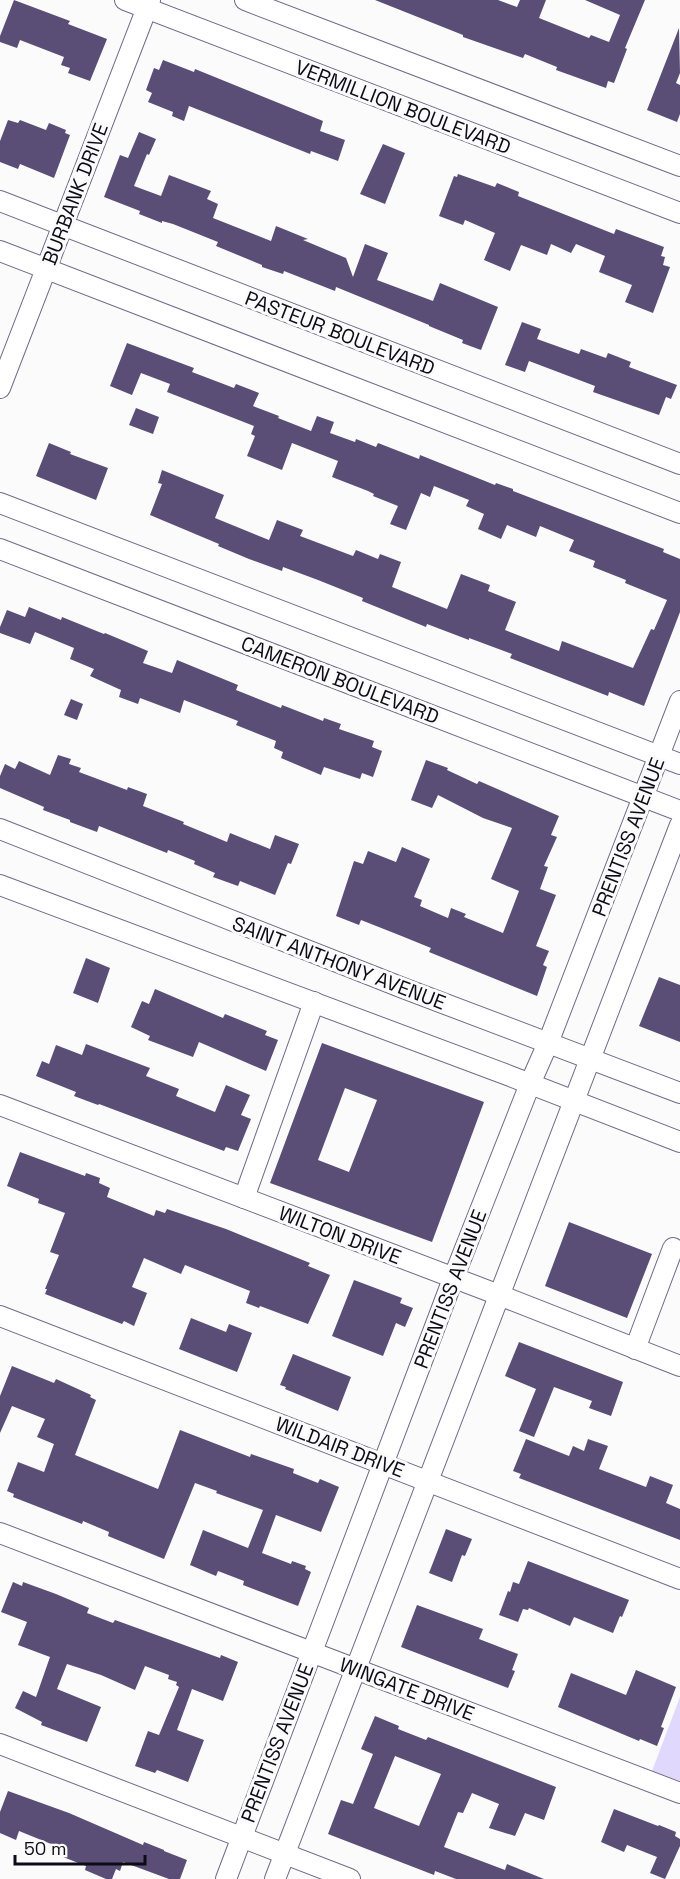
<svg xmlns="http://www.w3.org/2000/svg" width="680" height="1879" font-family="'Space Grotesk',sans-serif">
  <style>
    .green { fill: #e1d8fd }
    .building { fill: #5a4e77; fill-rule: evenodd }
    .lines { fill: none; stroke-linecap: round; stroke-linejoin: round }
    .minor-casing { stroke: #726a89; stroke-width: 22 }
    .minor { stroke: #fff; stroke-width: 20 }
    .labels { text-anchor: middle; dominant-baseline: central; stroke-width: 6; stroke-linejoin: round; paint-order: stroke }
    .street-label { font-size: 20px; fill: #0e0b16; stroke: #fbfbfb }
  </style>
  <rect width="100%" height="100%" fill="#fbfbfb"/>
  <path class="green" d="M680 1697V1781L652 1771Z"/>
  <g class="building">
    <path d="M14 0 70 21 68 24 107 39 90 81 68 73 70 68 61 65 64 57 20 40 17 48 0 42V36Z"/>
    <path d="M375 0H498L517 7 520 0H546L539 18 589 38 591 35 609 42 620 15 585 0H645L625 48 627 49 614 83 608 81 606 88 556 70 557 67 525 54 523 58 463 37V35Z"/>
    <path d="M679 28 680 73 676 83 680 85V114L677 122 647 110Z"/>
    <path d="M163 60 194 72 195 69 323 121 320 131 345 140 338 161 311 151 310 154 189 106 184 121 172 116 173 112 148 102 152 93 146 90 154 68 159 70Z"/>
    <path d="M8 120 18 123 20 120 46 130 49 123 66 130 65 133 70 135 54 178 20 164 18 169 0 162V141Z"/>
    <path d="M139 132 156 139 149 155 147 154 134 186 161 196 169 175 211 191 207 199 218 204 213 218 271 241 276 226 308 239 303 240 346 258 353 277 365 244 388 253 377 280 433 301 440 283 498 307 481 350 462 343 463 340 429 326V325L336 287 335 291 284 271 283 274 262 267V265L216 246 218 242 173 224 162 221V223L139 214 140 211 104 197 120 155 128 158Z"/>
    <path d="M383 144 405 153 385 204 360 194Z"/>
    <path d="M458 174 495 187 497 183 519 192 518 196 614 234 616 229 664 247 661 256 665 257 663 265 670 267 653 313 625 302 632 285 599 272 605 256 576 244 571 253 551 244 547 255 521 245 510 271 484 260 495 233 465 220 463 225 439 216 454 176 457 177Z"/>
    <path d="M522 322 541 329 537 339 579 354 581 349 606 358 608 353 631 362 629 367 677 385 671 399 666 397 659 415 593 392 595 386 529 361 525 372 505 365Z"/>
    <path d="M127 343 194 368 192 372 234 388 236 384 259 393 253 406 279 416 278 418 311 431 317 416 334 422 330 433 355 442 356 439 376 447 378 443 419 459 420 455 495 485 496 483 513 489V491L664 549 663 552 680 559V612L644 706 609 692 608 696 510 658 512 654 469 638V640L427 624 426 627 362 601 363 598 318 580 283 567 282 571 249 559 218 546 219 544 150 515 162 484 158 483 162 470 224 495 215 518 269 540 277 520 303 530 300 536 353 556 356 550 378 559 380 554 401 562 392 587 447 609 461 574 490 585 488 591 516 602 505 630 559 651 562 641 633 668 651 629 654 630 667 600 625 583 626 580 593 567 595 561 569 551 574 540 540 526 536 537 507 525 501 539 478 529 484 514 466 506 469 500 434 486 430 497 421 493 406 530 390 524 398 506 373 496 374 494 368 491 332 477 338 461 292 443 282 470 247 456 255 436 251 434 254 426 167 392 170 384 141 373 132 395 110 386Z"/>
    <path d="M136 408 159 417 153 434 129 425Z"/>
    <path d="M49 443 71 452 70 454 108 468 96 500 36 476Z"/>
    <path d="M29 607 61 620 62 617 104 634 105 633 148 651 143 663 172 673 177 660 238 685 236 690 281 708 282 705 323 721 324 718 341 724 339 729 374 741 372 747 382 751 373 777 362 773 360 779 324 767 321 775 281 758 283 752 274 748 276 741 236 725 238 721 184 700 180 713 140 698 138 704 119 697 121 690 90 676 94 669 70 659 74 648 35 632 30 644 0 633V627L7 610 25 617Z"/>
    <path d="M71 699 83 704 77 720 64 715Z"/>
    <path d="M58 755 71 759 69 764 81 768 79 772 127 790 128 787 147 794 143 806 184 822 183 824 227 842 230 833 270 849 275 835 299 844 291 864 288 863 275 895 240 881 238 886 213 877 215 873 194 864 195 861 168 850 167 853 99 826 97 832 70 822V820L43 810 44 807 0 788V776L5 764 15 769 19 761 50 775Z"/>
    <path d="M426 760 448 768 447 770 477 784 479 781 559 816 551 835 557 837 544 866 548 867 540 889 556 895 536 946 549 951 543 965 547 967 537 996 429 952 431 948 399 935 361 920 359 925 336 916 354 861 363 864 368 851 396 862 402 847 430 859 414 897 422 900 420 906 448 918 451 908 466 914 464 917 503 933 519 891 491 879 512 828 483 818 438 795 432 808 411 800Z"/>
    <path d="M86 958 110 968 98 1003 73 993Z"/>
    <path d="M659 977 680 985V1042L639 1026Z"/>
    <path d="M155 989 223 1018 225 1014 267 1031 265 1035 278 1040 266 1071 199 1042 193 1057 148 1040 150 1036 131 1027 142 1001 149 1004Z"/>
    <path d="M322 1043 484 1102 432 1242 270 1183ZM345 1088 377 1100 349 1172 318 1160Z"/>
    <path d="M86 1044 150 1068 146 1076 179 1089 176 1096 215 1112 226 1085 250 1095 241 1115 251 1119 238 1151 226 1147 224 1151 99 1104 98 1105 74 1096 76 1092 36 1076 42 1061 49 1064 56 1045 82 1055Z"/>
    <path d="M20 1152 85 1176 86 1173 100 1178 99 1183 110 1188 107 1197 154 1216 156 1210 165 1213 167 1209 226 1229 310 1263 308 1266 330 1275 308 1324 260 1306 259 1308 246 1303 250 1291 185 1265 181 1274 144 1258 132 1287 147 1293 134 1326 124 1321 122 1324 45 1294 47 1289H45L59 1255 50 1252 65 1213 38 1203 39 1199 7 1186Z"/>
    <path d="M569 1222 652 1254 627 1318 545 1286Z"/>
    <path d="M354 1280 402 1298 400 1303 413 1308 405 1327 396 1323 383 1356 332 1336Z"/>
    <path d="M191 1318 226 1332 229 1324 252 1333 237 1372 179 1349Z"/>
    <path d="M519 1342 623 1382 611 1416 589 1408 592 1401 554 1387 534 1437 519 1431 536 1389 505 1376Z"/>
    <path d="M293 1354 351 1377 338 1411 285 1389 286 1387 280 1385Z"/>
    <path d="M12 1366 54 1383 56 1379 91 1395 90 1397 96 1400 75 1455 158 1489 180 1430 250 1457 251 1454 294 1469 293 1473 318 1483 320 1479 339 1487 321 1532 276 1515 262 1553 291 1564 292 1561 306 1566 305 1569 311 1572 298 1606 243 1585 244 1581 218 1571 216 1576 190 1565 203 1530 248 1548 263 1510 216 1493 217 1491 195 1483 164 1559 108 1536 109 1532 83 1521 82 1524 13 1497 14 1494 7 1491 18 1462 44 1472 54 1444 37 1437 45 1419 12 1406 0 1433V1396Z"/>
    <path d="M526 1439 569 1456 573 1446 584 1451 588 1439 608 1446 599 1469 646 1487 650 1476 673 1485 666 1503 680 1509V1540L519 1478 521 1474 513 1471Z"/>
    <path d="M446 1529 472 1539 465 1556 462 1555 452 1582 429 1573Z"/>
    <path d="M528 1561 629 1600 622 1617 620 1616 613 1633 574 1617 570 1626 529 1608 528 1610 523 1609 518 1622 499 1615 508 1591 510 1592 513 1582 519 1584Z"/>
    <path d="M13 1582 22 1586 23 1582 56 1594 89 1608 87 1613 113 1623 115 1620 220 1658 221 1655 238 1662 223 1701 192 1689 177 1730 204 1740 188 1782 157 1770 155 1773 135 1766 148 1731 159 1735 179 1687 176 1685 177 1682 168 1679 169 1675 145 1666 135 1690 101 1675 67 1664 57 1689 101 1707 87 1742 41 1725 42 1722 15 1708 23 1691 36 1697 50 1657 18 1645 27 1622 1 1612Z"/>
    <path d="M417 1605 483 1629 479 1639 518 1654 512 1670 515 1671 508 1688 401 1647Z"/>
    <path d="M636 1670 676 1687 661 1727 664 1728 657 1746 640 1739 639 1741 558 1707 571 1673 626 1695Z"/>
    <path d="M375 1716 399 1726 398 1729 426 1740 428 1737 556 1787 544 1820 525 1813 515 1836 489 1828 499 1804 472 1793 463 1813 458 1812 444 1847 505 1870 507 1864 544 1879H456L435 1871 434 1875 328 1834 341 1800 353 1804 373 1754 361 1749ZM395 1756 441 1774 419 1826 374 1808Z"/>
    <path d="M8 1791 69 1813 143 1845 144 1842 164 1850V1851L187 1860 180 1879H169L123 1862 120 1871 116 1869 112 1879H106L85 1870 86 1866 53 1853 56 1846 19 1831 16 1840 0 1833V1812Z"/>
    <path d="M614 1809 658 1826 659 1825 676 1832 675 1836 680 1839V1846L665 1879 650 1873 657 1857 627 1845 624 1852 601 1842Z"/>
  </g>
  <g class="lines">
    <defs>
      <g id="minor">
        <path d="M125 0 680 213"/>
        <path d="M245 0 680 166"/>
        <path d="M0 201 680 464"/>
        <path d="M0 251 680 513"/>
        <path d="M0 388 150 0"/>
        <path d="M0 503 680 764"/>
        <path d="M0 549 680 811"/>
        <path d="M0 829 403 988 680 1093"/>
        <path d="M0 885 510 1076 680 1142"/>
        <path d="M0 1105 499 1295 680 1366"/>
        <path d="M244 1198 314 1002"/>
        <path d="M0 1316 680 1579"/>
        <path d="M635 1349 673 1248"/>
        <path d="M0 1533 680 1793"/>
        <path d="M0 1744 350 1879"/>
        <path d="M226 1879 453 1279 530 1084 548 1043 680 701"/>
        <path d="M275 1879 680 825"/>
      </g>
    </defs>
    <use href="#minor" class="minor-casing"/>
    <use href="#minor" class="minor"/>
  </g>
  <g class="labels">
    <g class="street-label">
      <text transform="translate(403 107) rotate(21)">VERMILLION BOULEVARD</text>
      <text transform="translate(75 194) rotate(-69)">BURBANK DRIVE</text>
      <text transform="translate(340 333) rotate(21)">PASTEUR BOULEVARD</text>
      <text transform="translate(340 680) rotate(21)">CAMERON BOULEVARD</text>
      <text transform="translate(628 837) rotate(-69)">PRENTISS AVENUE</text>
      <text transform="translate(339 963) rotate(21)">SAINT ANTHONY AVENUE</text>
      <text transform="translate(340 1235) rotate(21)">WILTON DRIVE</text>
      <text transform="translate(450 1289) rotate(-69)">PRENTISS AVENUE</text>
      <text transform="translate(340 1447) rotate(21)">WILDAIR DRIVE</text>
      <text transform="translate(407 1689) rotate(21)">WINGATE DRIVE</text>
      <text transform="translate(277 1743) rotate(-69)">PRENTISS AVENUE</text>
    </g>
  </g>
  <path d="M15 1855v9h130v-9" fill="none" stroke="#0e0b16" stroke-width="3"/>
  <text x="24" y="1855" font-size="18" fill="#0e0b16" stroke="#fbfbfb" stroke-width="4.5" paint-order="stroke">50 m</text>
</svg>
